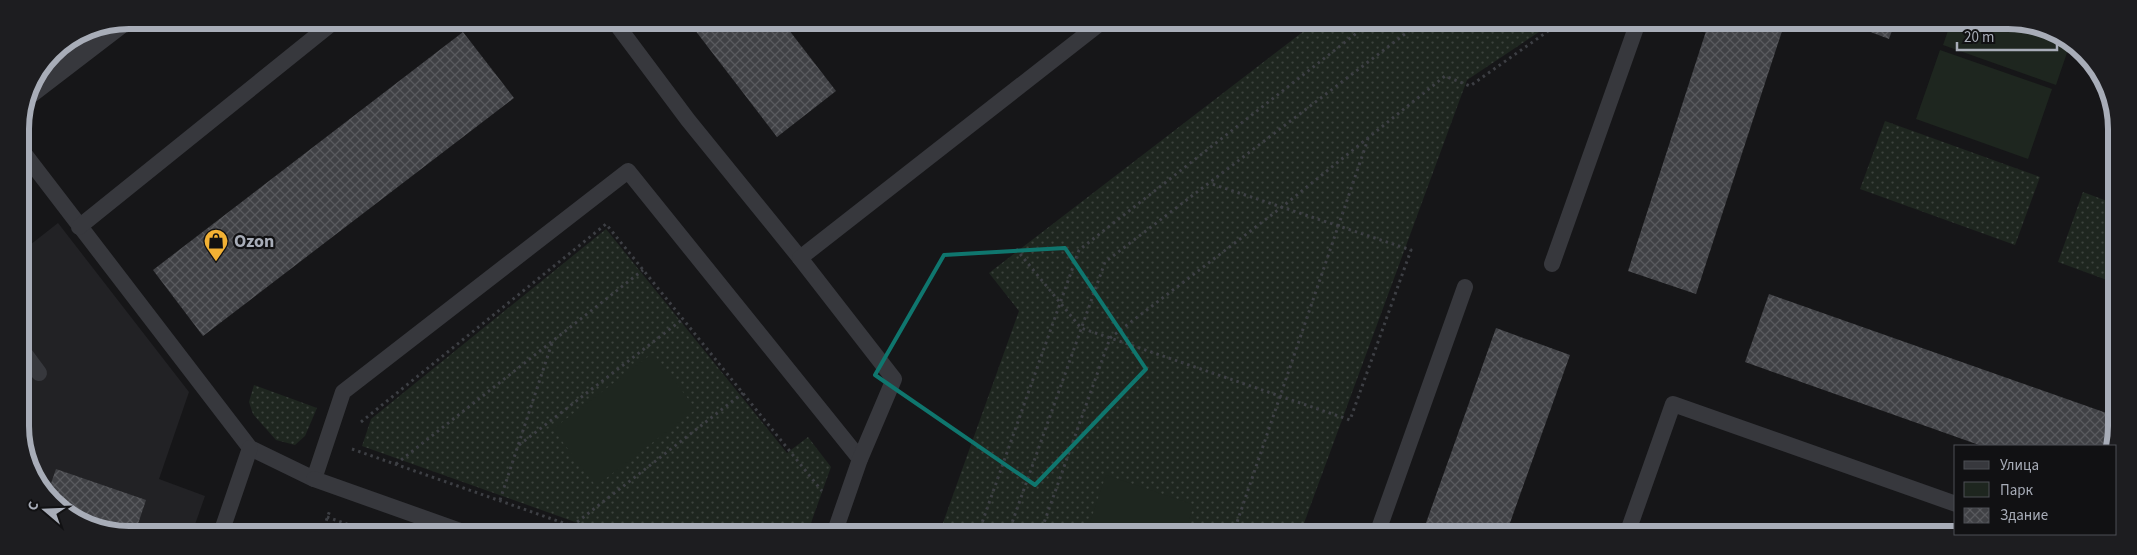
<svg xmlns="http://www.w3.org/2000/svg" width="2137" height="555" font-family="'Source Sans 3',sans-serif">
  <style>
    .built { fill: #222225 }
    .green { fill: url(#green-dots) }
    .pitch { fill: #1e261f }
    .building { fill: url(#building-cross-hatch) }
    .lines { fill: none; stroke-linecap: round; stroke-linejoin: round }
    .path { stroke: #3d3f44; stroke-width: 3; stroke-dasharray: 2.5 4; stroke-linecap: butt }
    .lane { stroke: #37383d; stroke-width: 16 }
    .street { stroke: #37383d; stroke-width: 28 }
    .marked { fill: none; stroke: #0f766e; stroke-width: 4; stroke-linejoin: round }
    .labels { text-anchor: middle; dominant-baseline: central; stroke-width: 4.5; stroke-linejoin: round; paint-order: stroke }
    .poi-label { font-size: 18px; font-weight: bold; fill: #a8adb8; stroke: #111113; text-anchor: start }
    .rim { fill: none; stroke: #a8adb8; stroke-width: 6 }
  </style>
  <defs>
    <pattern id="green-dots" width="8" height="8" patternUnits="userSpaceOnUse" patternTransform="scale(1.25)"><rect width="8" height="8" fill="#1e261f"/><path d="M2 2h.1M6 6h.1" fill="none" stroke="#3c433d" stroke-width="1.8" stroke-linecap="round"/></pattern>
    <pattern id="building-cross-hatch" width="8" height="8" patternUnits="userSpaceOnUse" patternTransform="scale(1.25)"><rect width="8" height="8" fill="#404145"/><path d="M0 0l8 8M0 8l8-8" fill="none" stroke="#595a5e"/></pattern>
  </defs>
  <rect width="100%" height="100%" fill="#161618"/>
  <path class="built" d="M58 223 189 392 159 479 205 496 192 533H107L52 503 22 448 21 252Z"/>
  <g class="green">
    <path d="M1317 21 1554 22 1467 80 1300 534H939L1019 311 989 273Z"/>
    <path d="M1885 121 2040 177 2015 245 1860 189Z"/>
    <path d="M2083 192 2115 204V283L2058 262Z"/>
    <path d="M606 229 787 453 808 437 831 467 807 534 606 533 362 446 371 419Z"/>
    <path d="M254 385 317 408 305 436 295 445 276 440 253 414 249 402Z"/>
  </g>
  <g class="pitch">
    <path d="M1951 22H2030L2070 44 2056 85 1943 45Z"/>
    <path d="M1940 50 2052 89 2028 159 1916 119Z"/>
    <path d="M653 353 696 409 596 486 553 429Z"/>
    <path d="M1106 475 1194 505 1184 534H1086Z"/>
  </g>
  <g class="building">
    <path d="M688 21H782L836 91 777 137Z"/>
    <path d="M1709 22H1785L1696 294 1628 271Z"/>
    <path d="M1871 22H1895L1889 39 1868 31Z"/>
    <path d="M463 32 514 98 203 336 153 270Z"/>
    <path d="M1769 294 2115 416V446H1982L1745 362Z"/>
    <path d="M1496 328 1570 355 1506 534H1422Z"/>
    <path d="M56 469 146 500 135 533H107L52 503 47 495Z"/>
  </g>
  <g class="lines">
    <g class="path">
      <path d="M1016 249 1081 328 1350 420 1411 250 1209 183"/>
      <path d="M361 422 606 224 822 491"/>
      <path d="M519 445 683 319"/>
      <path d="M352 449 592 533"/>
      <path d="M396 464 643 270"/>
      <path d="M500 500 553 340"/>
      <path d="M327 517 372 533"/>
      <path d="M572 526 743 393"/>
      <path d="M322 533 330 510"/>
      <path d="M978 534 1079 250 1372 21"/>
      <path d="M1008 534 1105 262 1422 21"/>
      <path d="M1040 534 1110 338 1282 207 1445 76 1470 86 1561 22"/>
      <path d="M1233 534 1368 139"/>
    </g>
    <g class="lane">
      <path d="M614 21 688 120 800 258"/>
      <path d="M20 148 250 448 314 479 343 392 628 171 860 459"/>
      <path d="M79 227 336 20"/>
      <path d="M1552 264 1638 22"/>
      <path d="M22 350 39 373"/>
      <path d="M314 479 466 533"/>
      <path d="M221 533 250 448"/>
      <path d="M834 534 860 459 894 379 800 258 1103 21"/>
      <path d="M1377 534 1465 287"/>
      <path d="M1627 534 1673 404 1956 504"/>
    </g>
    <path class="street" d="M27 91 117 22"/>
  </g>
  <path class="marked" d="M1065 248 1146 369 1035 485 875 375 944 255Z"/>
  <defs>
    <symbol id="shop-pin" viewBox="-11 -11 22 30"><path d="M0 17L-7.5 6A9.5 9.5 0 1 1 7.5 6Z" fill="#f2b134" stroke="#111113"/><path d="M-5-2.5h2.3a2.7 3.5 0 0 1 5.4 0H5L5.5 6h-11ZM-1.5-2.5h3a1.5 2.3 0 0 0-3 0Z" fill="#111"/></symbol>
  </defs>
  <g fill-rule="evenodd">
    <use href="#shop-pin" x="202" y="227" width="28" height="38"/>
  </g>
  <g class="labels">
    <g class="poi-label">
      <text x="234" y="241">Ozon</text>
    </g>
  </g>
  <path d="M0 0H2137V555H0ZM129 29H2008A100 100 0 0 1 2108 129V426A100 100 0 0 1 2008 526H129A100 100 0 0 1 29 426V129A100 100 0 0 1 129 29Z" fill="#1d1d20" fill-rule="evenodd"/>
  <path class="rim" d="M129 29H2008A100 100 0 0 1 2108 129V426A100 100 0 0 1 2008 526H129A100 100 0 0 1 29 426V129A100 100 0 0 1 129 29Z"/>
  <rect x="1954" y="445" width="162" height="90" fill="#111113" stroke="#4d4f55"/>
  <rect x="1964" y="461" width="25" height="8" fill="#37383d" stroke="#4d4f55"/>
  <text x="2000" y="470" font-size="15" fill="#a8adb8">Улица</text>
  <rect x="1964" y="482" width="25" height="15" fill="#1e261f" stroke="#4d4f55"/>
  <text x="2000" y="495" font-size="15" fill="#a8adb8">Парк</text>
  <rect x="1964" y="508" width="25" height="15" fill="url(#building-cross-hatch)" stroke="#4d4f55"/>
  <text x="2000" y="520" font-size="15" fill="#a8adb8">Здание</text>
  <g transform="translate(45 510) rotate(289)" stroke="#111113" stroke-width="4" paint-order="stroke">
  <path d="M0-4L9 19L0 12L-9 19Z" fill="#a8adb8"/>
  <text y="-8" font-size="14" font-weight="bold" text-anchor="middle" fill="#a8adb8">С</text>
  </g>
  <path d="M1957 42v8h100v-8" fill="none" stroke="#a8adb8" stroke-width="2.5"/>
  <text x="1964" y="42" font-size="15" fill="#a8adb8" stroke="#111113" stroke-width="4" paint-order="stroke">20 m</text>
</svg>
